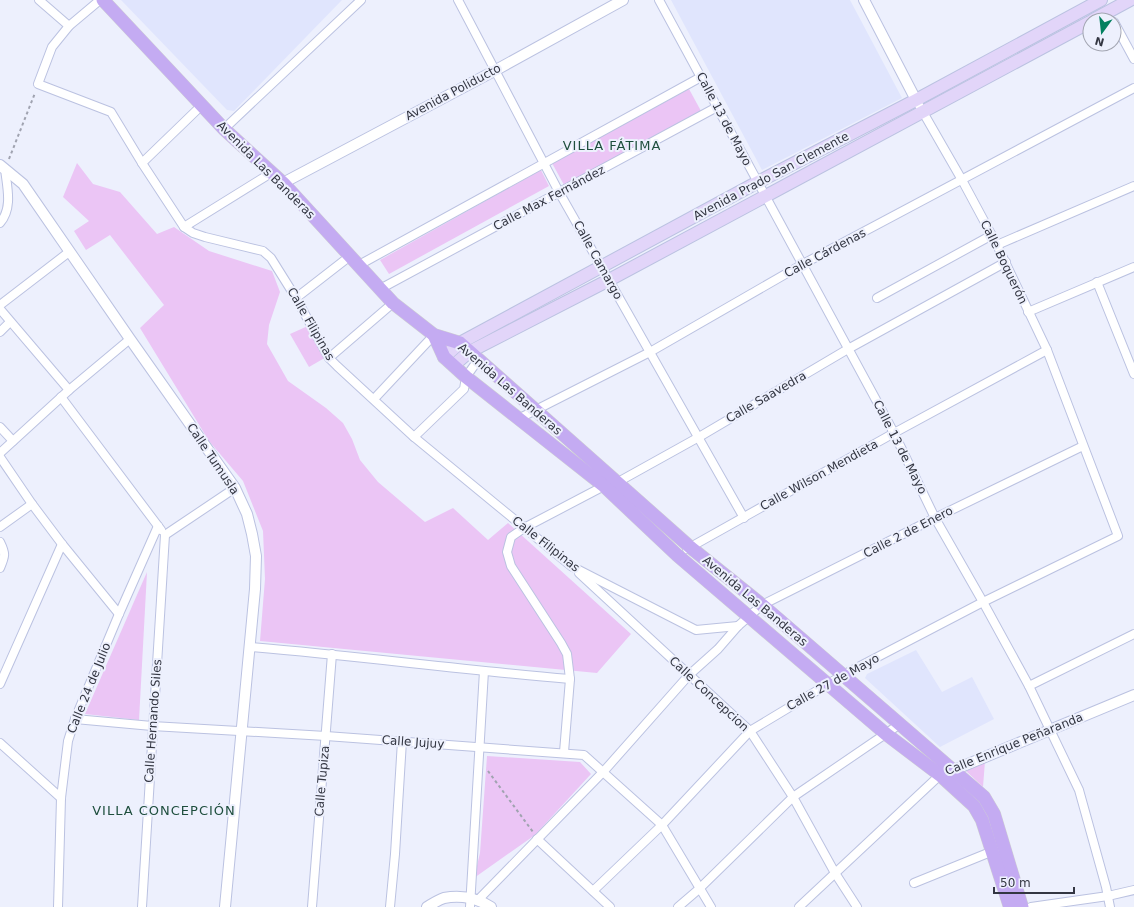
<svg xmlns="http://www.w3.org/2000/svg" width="1134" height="907" font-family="'DejaVu Sans',sans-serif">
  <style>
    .built { fill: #e0e5fd }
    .green { fill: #ebc5f5 }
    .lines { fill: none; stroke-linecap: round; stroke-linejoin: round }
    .minor-casing { stroke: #bbc2e1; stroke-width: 10 }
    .tertiary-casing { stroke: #bbc2e1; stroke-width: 12 }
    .secondary-casing { stroke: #bbc2e1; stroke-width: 14 }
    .primary-casing { stroke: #cecfd2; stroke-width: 14 }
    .path { stroke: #a0a3b0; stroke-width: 2; stroke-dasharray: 3 3; stroke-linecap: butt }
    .minor { stroke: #fff; stroke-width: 8 }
    .tertiary { stroke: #fff; stroke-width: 10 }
    .secondary { stroke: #e2d5f9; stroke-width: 12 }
    .primary { stroke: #c4abf2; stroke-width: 13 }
    .labels { text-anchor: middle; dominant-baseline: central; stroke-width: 4; stroke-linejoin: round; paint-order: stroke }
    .street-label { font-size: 12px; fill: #333642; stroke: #edf0fd }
    .neighbourhood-label { font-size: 13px; letter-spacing: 1px; fill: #1e4e3d; stroke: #edf0fd }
  </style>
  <rect width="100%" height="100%" fill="#edf0fd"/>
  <g class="built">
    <path d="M121 0H342L234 111 227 110Z"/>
    <path d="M671 0H850L902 98 762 170Z"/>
    <path d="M916 650 942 692 972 677 994 719 940 747 865 678 867 674Z"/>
  </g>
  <g class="green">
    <path d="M689 89 701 111 564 185 552 163Z"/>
    <path d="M77 163 93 184 120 192 157 234 174 227 209 251 272 271 280 292 269 325 267 344 288 381 326 408 343 423 352 439 360 460 378 482 425 522 453 508 488 540 508 523 631 634 597 673 260 641 265 579 263 531 243 481 209 441 140 328 164 305 110 235 86 250 74 231 89 221 63 197Z"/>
    <path d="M541 170 549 186 389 274 380 260Z"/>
    <path d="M310 325 328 356 309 367 290 334Z"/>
    <path d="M147 572 139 720 85 714Z"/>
    <path d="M487 756 580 762 591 774 535 835 474 878 480 853Z"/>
    <path d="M985 761 983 787 965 770Z"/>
  </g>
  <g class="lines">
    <defs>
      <g id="minor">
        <path d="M39 0 69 26"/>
        <path d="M100 0 69 26 52 47 38 84 111 112 142 163 184 227 193 233 205 237 263 251 271 258 296 298 329 358 337 366 414 437 571 566 696 630 738 626"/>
        <path d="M458 0 559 192 744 518"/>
        <path d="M659 0 894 433 935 518 983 602 1029 686 1079 790 1106 887 1110 907"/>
        <path d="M1114 22 1134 59"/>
        <path d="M224 129 361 0"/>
        <path d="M142 163 202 105"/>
        <path d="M0 223C13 208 7 187 5 169H3"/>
        <path d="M184 227 271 173"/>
        <path d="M997 245 1134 186"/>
        <path d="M359 265 701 77"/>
        <path d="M1097 282 1134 374"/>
        <path d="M380 289 717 107"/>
        <path d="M296 298 350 256"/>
        <path d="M877 298 992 235"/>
        <path d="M0 305 69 252"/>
        <path d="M0 309 69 390"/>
        <path d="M1028 312 1134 267"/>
        <path d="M0 332 10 322"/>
        <path d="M329 358 393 303"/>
        <path d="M61 397 161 530"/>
        <path d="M374 399 434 335"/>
        <path d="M518 419 650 352 803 264 1134 88"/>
        <path d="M0 427 13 441"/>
        <path d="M414 437 464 389 466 377 478 360"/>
        <path d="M0 453 69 390 130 339"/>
        <path d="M0 457 32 504 62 544 119 614"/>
        <path d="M0 527 32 504"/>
        <path d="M165 535 235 488"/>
        <path d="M0 542C6 554 5 556 0 568"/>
        <path d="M687 549 894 433 1047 350"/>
        <path d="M579 573 750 731 793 797 835 873 857 907"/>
        <path d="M250 647C357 656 463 670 570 679"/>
        <path d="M0 684 62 544"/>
        <path d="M1029 686 1134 634"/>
        <path d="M75 719 152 726 326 736 584 755 662 825 711 907"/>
        <path d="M0 743 61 798"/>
        <path d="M564 752 570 679 567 654 561 643 511 566 507 552 511 537 524 528 604 486 618 482 699 437 848 349 1006 262"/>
        <path d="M537 839 610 907"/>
        <path d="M914 883 993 851"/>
        <path d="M593 891 662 825 750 731 843 675 983 602 1118 536 1047 350 997 245 962 180 916 100"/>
        <path d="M478 900 604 771 689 675 718 649 738 626 762 605 935 518 1083 446"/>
        <path d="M58 907 61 798 68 741 75 719 119 614 158 526"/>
        <path d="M142 907 165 535"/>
        <path d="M312 907 332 654"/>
        <path d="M390 907 395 854 402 741"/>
        <path d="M470 907 484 671"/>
        <path d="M678 907 699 889 793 797 900 724"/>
        <path d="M799 907 940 775"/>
        <path d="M1031 907 1108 896 1134 890"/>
      </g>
      <g id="tertiary">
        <path d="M864 0 916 100"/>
        <path d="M0 165 23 184 130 339 235 488 247 514 252 534 256 556 255 589 225 907"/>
        <path d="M283 183 496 70 623 0"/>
        <path d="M949 772 1134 695"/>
        <path d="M427 907C432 904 438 900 444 898 461 895 477 898 491 907"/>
      </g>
      <g id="secondary">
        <path d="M1093 20 1130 0"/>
        <path d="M444 357 460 343 758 182 916 100 1101 0"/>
        <path d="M454 365 469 352 609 280 1090 22"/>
      </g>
      <g id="primary">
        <path d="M103 0 224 129 283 183 393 303 434 335 460 343 690 547 762 605 984 797 994 814 1022 907"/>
        <path d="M434 335 444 357 466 377 604 486 677 555 886 734 940 775 974 806 982 820 1010 907"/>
      </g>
    </defs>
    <use href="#minor" class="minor-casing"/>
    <use href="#tertiary" class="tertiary-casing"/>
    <use href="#secondary" class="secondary-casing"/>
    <use href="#primary" class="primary-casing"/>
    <g class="path">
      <path d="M9 159 35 93"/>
      <path d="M488 771 533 832"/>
    </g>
    <use href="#minor" class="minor"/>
    <use href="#tertiary" class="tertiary"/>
    <use href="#secondary" class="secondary"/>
    <use href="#primary" class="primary"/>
  </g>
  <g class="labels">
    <g class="street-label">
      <text transform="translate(453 92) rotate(-28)">Avenida Poliducto</text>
      <text transform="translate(724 119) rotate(62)">Calle 13 de Mayo</text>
      <text transform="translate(266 170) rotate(45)">Avenida Las Banderas</text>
      <text transform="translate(771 176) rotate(-28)">Avenida Prado San Clemente</text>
      <text transform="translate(549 198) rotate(-28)">Calle Max Fernández</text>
      <text transform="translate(825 253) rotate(-28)">Calle Cárdenas</text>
      <text transform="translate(598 260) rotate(61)">Calle Camargo</text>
      <text transform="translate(1004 262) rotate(64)">Calle Boquerón</text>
      <text transform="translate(311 324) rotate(60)">Calle Filipinas</text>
      <text transform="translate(510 389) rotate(41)">Avenida Las Banderas</text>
      <text transform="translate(766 397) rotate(-30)">Calle Saavedra</text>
      <text transform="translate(900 447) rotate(63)">Calle 13 de Mayo</text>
      <text transform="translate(213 459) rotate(56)">Calle Tumusla</text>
      <text transform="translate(819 475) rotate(-29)">Calle Wilson Mendieta</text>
      <text transform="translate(908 532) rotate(-27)">Calle 2 de Enero</text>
      <text transform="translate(546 544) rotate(38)">Calle Filipinas</text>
      <text transform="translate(755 601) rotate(40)">Avenida Las Banderas</text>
      <text transform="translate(833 682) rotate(-29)">Calle 27 de Mayo</text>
      <text transform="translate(89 688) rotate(-68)">Calle 24 de Julio</text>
      <text transform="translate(709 694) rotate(43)">Calle Concepcion</text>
      <text transform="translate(153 721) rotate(-86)">Calle Hernando Siles</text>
      <text transform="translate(413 742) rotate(4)">Calle Jujuy</text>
      <text transform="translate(1014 744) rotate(-22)">Calle Enrique Peñaranda</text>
      <text transform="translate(322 781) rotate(-85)">Calle Tupiza</text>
    </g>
    <g class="neighbourhood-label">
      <text x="612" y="145">VILLA FÁTIMA</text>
      <text x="164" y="810">VILLA CONCEPCIÓN</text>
    </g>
  </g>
  <g transform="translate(1102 32) rotate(195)"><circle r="19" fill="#edf0fd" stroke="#a3a6b2"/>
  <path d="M0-3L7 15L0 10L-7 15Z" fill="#028060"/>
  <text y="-6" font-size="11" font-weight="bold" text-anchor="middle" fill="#333642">N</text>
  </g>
  <path d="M994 887v6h80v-6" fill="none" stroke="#333642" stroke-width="2"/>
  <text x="1000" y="887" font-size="12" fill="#333642" stroke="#edf0fd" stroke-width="3" paint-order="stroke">50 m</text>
</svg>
